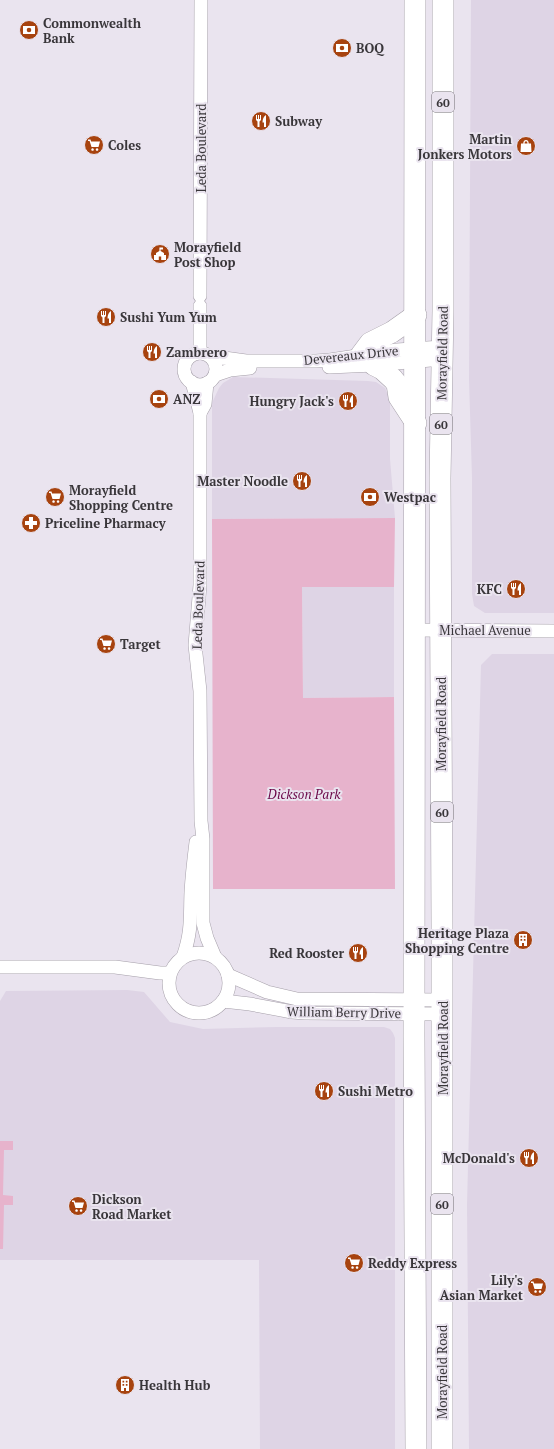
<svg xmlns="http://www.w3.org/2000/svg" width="554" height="1449" font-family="'PT Serif',serif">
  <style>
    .built { fill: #ded4e5 }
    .green { fill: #e7b3cc }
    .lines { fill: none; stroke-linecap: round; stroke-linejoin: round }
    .street-casing { stroke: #a59fa9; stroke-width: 14 }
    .primary-casing { stroke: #a59fa9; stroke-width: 22 }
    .street { stroke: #fff; stroke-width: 13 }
    .primary { stroke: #fff; stroke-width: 21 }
    .labels { text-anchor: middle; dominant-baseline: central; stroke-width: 4; stroke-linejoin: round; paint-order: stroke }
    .shield { fill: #eae4ef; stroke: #6e6a70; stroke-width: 1 }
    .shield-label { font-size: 12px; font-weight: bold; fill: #39363a }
    .poi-label { font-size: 13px; font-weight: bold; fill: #39363a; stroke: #eae4ef; text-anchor: start }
    .street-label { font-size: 13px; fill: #39363a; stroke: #eae4ef }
    .park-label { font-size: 13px; font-style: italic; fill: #6b0849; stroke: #eae4ef }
  </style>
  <rect width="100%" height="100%" fill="#eae4ef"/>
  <g class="built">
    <path d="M471 0H554V613H485L474 606 472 594V478L469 379Z"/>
    <path d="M233 377 368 381 376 382 385 388 390 399V459L395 518 212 519V403L219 388 223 383Z"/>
    <path d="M302 586 394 587V697L303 698Z"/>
    <path d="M492 654H554V1449H469L467 1205 481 665Z"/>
    <path d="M127 990 144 992 170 1022 203 1029 277 1027H384L390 1029 393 1033 395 1038V1449H260L259 1260H0V1001L6 991Z"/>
  </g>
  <g class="green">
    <path d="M395 518 394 587H302L303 698 394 697 395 889H213L212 519Z"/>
    <path d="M0 1141H13V1150H4L3 1195 13 1196V1205H4L3 1249H0Z"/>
  </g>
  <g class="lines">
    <defs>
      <g id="street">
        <path d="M200 296 201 0"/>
        <path d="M200 306V353"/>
        <circle cx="200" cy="369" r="16"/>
        <path d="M213 359 224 358 246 361H316L330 360 397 350 442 347"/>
        <path d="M329 367 374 365 442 359"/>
        <path d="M215 375 230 370 250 368"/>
        <path d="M192 382 200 413V585L195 645 200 691 201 821 203 839V923L207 938 215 957"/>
        <path d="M200 413 205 404 207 383"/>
        <path d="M415 630 554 631"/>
        <circle cx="199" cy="983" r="30"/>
        <path d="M183 957C192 931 190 918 191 892 192 875 194 858 196 842"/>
        <path d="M0 967H115L160 973H170"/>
        <path d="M228 975 267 992 297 999 442 1000"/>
        <path d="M223 1001 250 1004 292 1012 305 1013 443 1014"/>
      </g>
      <g id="primary">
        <path d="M415 0 414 1037 416 1449"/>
        <path d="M361 355 370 343 392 332 416 315"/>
        <path d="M374 365 382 369 393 379 397 384 399 397 416 423"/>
        <path d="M442 1449V924L440 478 443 311V0"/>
      </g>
    </defs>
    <use href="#street" class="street-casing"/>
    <use href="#primary" class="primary-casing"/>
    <use href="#street" class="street"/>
    <use href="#primary" class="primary"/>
  </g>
  <defs>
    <symbol id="bank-disc" viewBox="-11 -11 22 22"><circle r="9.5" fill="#a7430f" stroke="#eae4ef"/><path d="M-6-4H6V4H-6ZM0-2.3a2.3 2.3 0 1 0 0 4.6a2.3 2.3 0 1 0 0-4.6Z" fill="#fff"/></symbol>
    <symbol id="restaurant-disc" viewBox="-11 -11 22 22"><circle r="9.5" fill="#a7430f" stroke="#eae4ef"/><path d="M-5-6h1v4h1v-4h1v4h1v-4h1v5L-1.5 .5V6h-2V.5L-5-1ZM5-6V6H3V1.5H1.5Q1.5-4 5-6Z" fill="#fff"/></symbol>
    <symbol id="supermarket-disc" viewBox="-11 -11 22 22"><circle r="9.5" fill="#a7430f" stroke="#eae4ef"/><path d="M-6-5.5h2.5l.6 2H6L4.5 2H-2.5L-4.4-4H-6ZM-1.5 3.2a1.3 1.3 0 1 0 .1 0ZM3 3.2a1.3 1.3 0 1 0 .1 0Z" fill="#fff"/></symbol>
    <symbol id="shop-disc" viewBox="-11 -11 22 22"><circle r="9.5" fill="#a7430f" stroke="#eae4ef"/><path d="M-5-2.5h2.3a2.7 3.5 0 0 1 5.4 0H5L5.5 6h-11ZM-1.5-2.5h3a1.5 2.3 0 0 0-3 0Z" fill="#fff"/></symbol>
    <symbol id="civic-disc" viewBox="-11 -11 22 22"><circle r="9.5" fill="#a7430f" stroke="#eae4ef"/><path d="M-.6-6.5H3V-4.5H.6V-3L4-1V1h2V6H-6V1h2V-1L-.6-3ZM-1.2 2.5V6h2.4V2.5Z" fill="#fff"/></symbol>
    <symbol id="pharmacy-disc" viewBox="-11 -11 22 22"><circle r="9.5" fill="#a7430f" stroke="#eae4ef"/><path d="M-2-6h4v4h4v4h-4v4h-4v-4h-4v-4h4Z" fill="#fff"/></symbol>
    <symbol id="building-disc" viewBox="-11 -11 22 22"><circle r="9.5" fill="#a7430f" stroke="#eae4ef"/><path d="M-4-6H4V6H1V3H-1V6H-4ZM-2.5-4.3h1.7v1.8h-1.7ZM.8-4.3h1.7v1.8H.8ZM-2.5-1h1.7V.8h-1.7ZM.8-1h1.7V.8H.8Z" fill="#fff"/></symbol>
  </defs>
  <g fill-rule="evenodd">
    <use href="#bank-disc" x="18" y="19" width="22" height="22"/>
    <use href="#bank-disc" x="331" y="37" width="22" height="22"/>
    <use href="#restaurant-disc" x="250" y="110" width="22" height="22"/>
    <use href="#supermarket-disc" x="83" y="134" width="22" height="22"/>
    <use href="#shop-disc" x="515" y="135" width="22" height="22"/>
    <use href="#civic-disc" x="149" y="243" width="22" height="22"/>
    <use href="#restaurant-disc" x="95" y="306" width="22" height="22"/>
    <use href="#restaurant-disc" x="141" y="341" width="22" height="22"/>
    <use href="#bank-disc" x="148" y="388" width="22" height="22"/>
    <use href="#restaurant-disc" x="337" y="390" width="22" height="22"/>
    <use href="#restaurant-disc" x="291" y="470" width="22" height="22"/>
    <use href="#supermarket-disc" x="44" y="486" width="22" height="22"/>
    <use href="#bank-disc" x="359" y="486" width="22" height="22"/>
    <use href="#pharmacy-disc" x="20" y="512" width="22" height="22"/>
    <use href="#restaurant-disc" x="505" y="578" width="22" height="22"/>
    <use href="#supermarket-disc" x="95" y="633" width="22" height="22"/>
    <use href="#building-disc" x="512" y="929" width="22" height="22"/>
    <use href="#restaurant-disc" x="347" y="942" width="22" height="22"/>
    <use href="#restaurant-disc" x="313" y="1080" width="22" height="22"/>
    <use href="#restaurant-disc" x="518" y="1147" width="22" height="22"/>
    <use href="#supermarket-disc" x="67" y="1195" width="22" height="22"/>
    <use href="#supermarket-disc" x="343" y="1252" width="22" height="22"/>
    <use href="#supermarket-disc" x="526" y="1276" width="22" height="22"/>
    <use href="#building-disc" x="114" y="1374" width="22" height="22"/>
  </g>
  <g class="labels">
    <g class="shield">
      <rect x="432" y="92" width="22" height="20" rx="3"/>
      <rect x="430" y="414" width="22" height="20" rx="3"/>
      <rect x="431" y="802" width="22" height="20" rx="3"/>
      <rect x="431" y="1194" width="22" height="20" rx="3"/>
    </g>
    <g class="shield-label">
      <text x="443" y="102">60</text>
      <text x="441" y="424">60</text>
      <text x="442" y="812">60</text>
      <text x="442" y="1204">60</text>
    </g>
    <g class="poi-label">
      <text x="43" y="23">Commonwealth<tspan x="43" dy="15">Bank</tspan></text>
      <text x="356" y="48">BOQ</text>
      <text x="275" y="121">Subway</text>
      <text x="512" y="139" text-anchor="end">Martin<tspan x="512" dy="15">Jonkers Motors</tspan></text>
      <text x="108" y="145">Coles</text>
      <text x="174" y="247">Morayfield<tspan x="174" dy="15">Post Shop</tspan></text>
      <text x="120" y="317">Sushi Yum Yum</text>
      <text x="166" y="352">Zambrero</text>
      <text x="173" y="399">ANZ</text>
      <text x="334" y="401" text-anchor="end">Hungry Jack's</text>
      <text x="288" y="481" text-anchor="end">Master Noodle</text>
      <text x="69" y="490">Morayfield<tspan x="69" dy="15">Shopping Centre</tspan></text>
      <text x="384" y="497">Westpac</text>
      <text x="45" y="523">Priceline Pharmacy</text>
      <text x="502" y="589" text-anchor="end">KFC</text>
      <text x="120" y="644">Target</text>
      <text x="509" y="933" text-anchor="end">Heritage Plaza<tspan x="509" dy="15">Shopping Centre</tspan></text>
      <text x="344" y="953" text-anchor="end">Red Rooster</text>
      <text x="338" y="1091">Sushi Metro</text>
      <text x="515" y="1158" text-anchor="end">McDonald's</text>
      <text x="92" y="1199">Dickson<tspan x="92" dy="15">Road Market</tspan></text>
      <text x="368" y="1263">Reddy Express</text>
      <text x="523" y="1280" text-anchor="end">Lily's<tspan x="523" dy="15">Asian Market</tspan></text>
      <text x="139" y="1385">Health Hub</text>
    </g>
    <g class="street-label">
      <text transform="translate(201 148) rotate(-90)">Leda Boulevard</text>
      <text transform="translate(442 353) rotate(-89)">Morayfield Road</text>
      <text transform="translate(351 355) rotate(-6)">Devereaux Drive</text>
      <text transform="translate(198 605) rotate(-88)">Leda Boulevard</text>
      <text x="485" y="630">Michael Avenue</text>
      <text transform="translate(441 724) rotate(-90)">Morayfield Road</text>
      <text transform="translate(344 1012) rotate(1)">William Berry Drive</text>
      <text transform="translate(443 1048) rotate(-90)">Morayfield Road</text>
      <text transform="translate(442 1372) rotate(-90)">Morayfield Road</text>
    </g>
    <g class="park-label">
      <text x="304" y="794">Dickson Park</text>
    </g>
  </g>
</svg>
